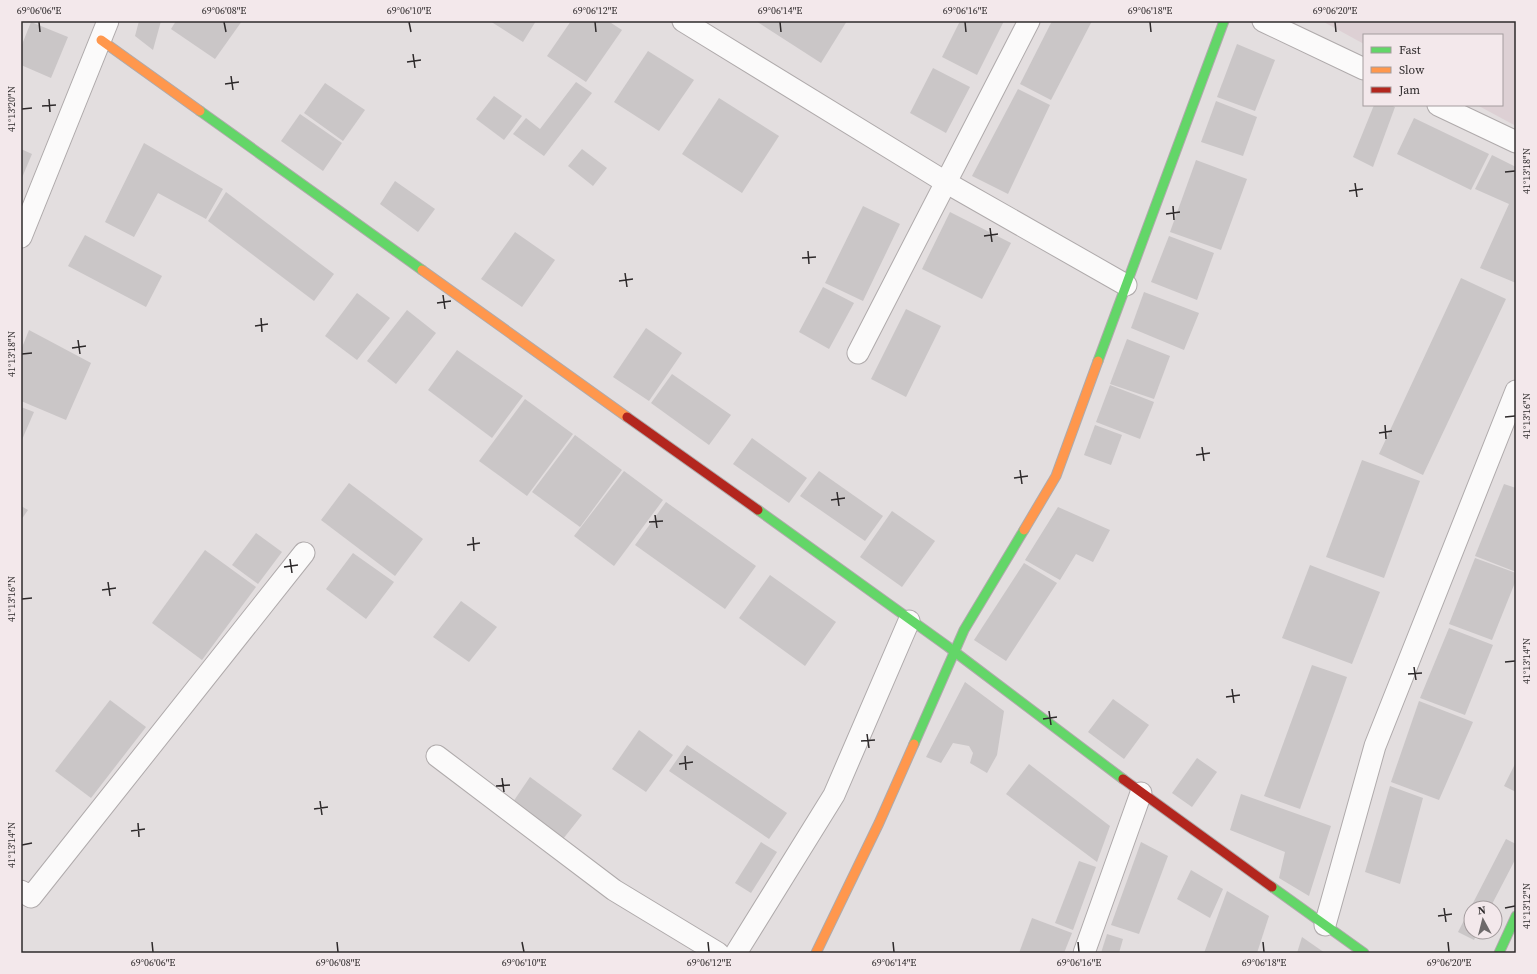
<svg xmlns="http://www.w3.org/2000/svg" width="1537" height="974" font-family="'Source Serif 4',serif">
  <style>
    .built { fill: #ddd0d4 }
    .building { fill: #cac6c7 }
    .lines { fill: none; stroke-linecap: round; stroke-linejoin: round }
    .street-casing { stroke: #afaaab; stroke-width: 23 }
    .fast-casing { stroke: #afaaab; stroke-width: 11 }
    .slow-casing { stroke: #afaaab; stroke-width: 11 }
    .jam-casing { stroke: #afaaab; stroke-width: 11 }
    .street { stroke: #fbfafa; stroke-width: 21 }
    .fast { stroke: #63d668; stroke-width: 9 }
    .slow { stroke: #ff974d; stroke-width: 9 }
    .jam { stroke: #b3261e; stroke-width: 9 }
    .ticks { fill: none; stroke: #2e2a2b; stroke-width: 1.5 }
    .neatline { fill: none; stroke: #2e2a2b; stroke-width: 1.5 }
    .ticks-label { font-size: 10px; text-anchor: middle; fill: #2e2a2b }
  </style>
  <rect width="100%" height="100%" fill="#e3dedf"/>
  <path class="built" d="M1322 21H1516V126L1477 105H1502V35H1364V44Z"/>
  <g class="building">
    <path d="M139 21H161L153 50 135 36Z"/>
    <path d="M176 21H242L215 59 171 29Z"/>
    <path d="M490 21H536L523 42Z"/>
    <path d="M571 21H608L622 30 586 82 547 56Z"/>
    <path d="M756 21H847L821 63Z"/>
    <path d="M960 21H1004L977 75 942 57Z"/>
    <path d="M1052 21H1092L1051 100 1020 84Z"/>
    <path d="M31 22 68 37 51 78 21 65V47Z"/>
    <path d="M1237 44 1275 60 1255 111 1217 97Z"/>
    <path d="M648 51 694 80 659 131 614 102Z"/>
    <path d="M933 68 970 87 946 133 910 113Z"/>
    <path d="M576 82 592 93 544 156 513 134 526 118 540 129Z"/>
    <path d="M325 83 365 110 343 141 304 113Z"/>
    <path d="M1018 89 1050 105 1008 194 972 176Z"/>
    <path d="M494 96 522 116 504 140 476 119Z"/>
    <path d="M719 98 779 136 742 193 682 154Z"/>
    <path d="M1216 101 1257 117 1243 156 1201 142Z"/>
    <path d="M1374 105H1391L1395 107 1373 167 1353 157Z"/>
    <path d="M300 114 342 143 323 171 281 141Z"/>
    <path d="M1414 118 1489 154 1471 190 1397 154Z"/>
    <path d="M144 143 223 189 206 219 158 193 134 237 105 222Z"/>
    <path d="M21 149 32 154 21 180Z"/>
    <path d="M582 149 607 168 593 186 568 166Z"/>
    <path d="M1492 155 1516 167V283L1480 268 1509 204 1475 189Z"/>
    <path d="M1196 160 1247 179 1221 250 1170 232Z"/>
    <path d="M395 181 435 209 418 232 380 204Z"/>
    <path d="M226 192 334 274 314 301 208 221Z"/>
    <path d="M863 206 900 224 863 301 825 283Z"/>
    <path d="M950 212 1011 243 982 299 922 269Z"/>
    <path d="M515 232 555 260 522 307 481 279Z"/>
    <path d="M85 235 162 276 146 307 68 266Z"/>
    <path d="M1169 236 1214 253 1197 300 1151 282Z"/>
    <path d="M1461 278 1506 299 1423 475 1379 454Z"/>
    <path d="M823 287 854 303 829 349 799 332Z"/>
    <path d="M1144 292 1199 313 1184 350 1131 328Z"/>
    <path d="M357 293 390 318 357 360 325 336Z"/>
    <path d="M906 309 941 326 906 397 871 379Z"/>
    <path d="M407 310 436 333 396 384 367 361Z"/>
    <path d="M646 328 682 353 649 401 613 377Z"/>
    <path d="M29 330 91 363 66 420 21 401V350Z"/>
    <path d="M1127 339 1170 356 1154 399 1110 384Z"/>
    <path d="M457 350 523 396 492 438 428 390Z"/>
    <path d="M672 374 731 415 709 445 651 403Z"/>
    <path d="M1110 385 1154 402 1140 439 1096 422Z"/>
    <path d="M525 399 573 434 527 496 479 461Z"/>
    <path d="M21 407 34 412 21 442Z"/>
    <path d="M1095 425 1122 435 1111 465 1084 455Z"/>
    <path d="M575 435 622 470 580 527 532 492Z"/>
    <path d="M752 438 807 478 789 503 733 464Z"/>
    <path d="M1362 460 1420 481 1384 578 1326 557Z"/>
    <path d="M624 471 663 500 614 566 574 536Z"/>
    <path d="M819 471 883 516 865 541 800 496Z"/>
    <path d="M349 483 423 539 395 576 321 520Z"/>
    <path d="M1504 484 1516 488V572L1475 556Z"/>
    <path d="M666 502 756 566 725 609 635 545Z"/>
    <path d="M21 506 28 510 21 520Z"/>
    <path d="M1058 507 1110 530 1093 562 1076 554 1060 580 1025 560Z"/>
    <path d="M892 511 935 541 902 587 860 557Z"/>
    <path d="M256 533 282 552 258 584 232 565Z"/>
    <path d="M205 550 256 587 202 660 152 623Z"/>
    <path d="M353 553 394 582 366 619 326 589Z"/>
    <path d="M1475 558 1516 573V580L1492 640 1449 624Z"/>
    <path d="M1024 563 1057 583 1006 661 974 640Z"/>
    <path d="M1310 565 1380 592 1352 664 1282 638Z"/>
    <path d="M770 575 836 622 805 666 739 618Z"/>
    <path d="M461 601 497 627 469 662 433 637Z"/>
    <path d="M1449 628 1493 645 1465 715 1420 698Z"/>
    <path d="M1312 665 1347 677 1300 809 1264 796Z"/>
    <path d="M965 682 1004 711 997 755 987 773 970 763 973 753 969 746 953 743 941 763 926 757Z"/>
    <path d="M1113 699 1149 725 1124 759 1088 732Z"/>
    <path d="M110 700 146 727 91 798 55 771Z"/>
    <path d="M1419 701 1473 722 1439 800 1391 782Z"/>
    <path d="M639 730 673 755 646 792 612 769Z"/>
    <path d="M687 745 787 813 769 839 669 771Z"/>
    <path d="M1197 758 1217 772 1192 807 1172 793Z"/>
    <path d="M1516 762V792L1504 786Z"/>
    <path d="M1029 764 1110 826 1097 862 1006 794Z"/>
    <path d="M530 777 582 815 563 839 513 802Z"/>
    <path d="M1390 786 1423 798 1400 884 1365 872Z"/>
    <path d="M1241 794 1331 826 1309 896 1279 878 1285 852 1230 830Z"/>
    <path d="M1506 839 1516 844V858L1490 908H1471V932H1478L1474 940 1458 932Z"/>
    <path d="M761 842 777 852 751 893 735 883Z"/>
    <path d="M1141 842 1168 856 1139 934 1111 925Z"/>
    <path d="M1079 861 1096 867 1073 930 1055 923Z"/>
    <path d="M1191 870 1223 889 1210 918 1177 899Z"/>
    <path d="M1227 891 1269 916 1257 953H1204Z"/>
    <path d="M1032 918 1072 933 1064 953H1019Z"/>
    <path d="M1107 934 1123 939 1119 953H1101Z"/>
    <path d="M1302 937 1325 953H1297Z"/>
  </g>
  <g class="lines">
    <defs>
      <g id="street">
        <path d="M683 21 947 183 1126 285"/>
        <path d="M1263 21 1364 69"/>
        <path d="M1438 105 1516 142"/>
        <path d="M21 237 108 21"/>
        <path d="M858 353 1029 21"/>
        <path d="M437 756 614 890 718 953"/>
        <path d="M21 891 31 897 304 553"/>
        <path d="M1325 925 1375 746 1516 391"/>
        <path d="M736 953 834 795 909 621"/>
        <path d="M1084 953 1141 793"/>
      </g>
      <g id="fast">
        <path d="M200 111 422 270"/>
        <path d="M1098 361 1224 21"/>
        <path d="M758 510 947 646 1123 779"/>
        <path d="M914 744 964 630 1024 530"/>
        <path d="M1272 887 1364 953"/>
        <path d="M1499 953 1516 916"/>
      </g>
      <g id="slow">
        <path d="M101 40 200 111"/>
        <path d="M422 270 627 417"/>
        <path d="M1024 530 1056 476 1098 361"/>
        <path d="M816 953 879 823 914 744"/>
      </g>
      <g id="jam">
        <path d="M627 417 758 510"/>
        <path d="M1123 779 1272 887"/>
      </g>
    </defs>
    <use href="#street" class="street-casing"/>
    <use href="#fast" class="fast-casing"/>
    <use href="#slow" class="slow-casing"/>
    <use href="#jam" class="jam-casing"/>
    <use href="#street" class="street"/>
    <use href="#fast" class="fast"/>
    <use href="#slow" class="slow"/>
    <use href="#jam" class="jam"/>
  </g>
  <path class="ticks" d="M39 22 40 32M224 22 226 32M409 22 411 32M595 22 596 32M780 22 781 32M965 22 966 32M1150 22 1151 32M1335 22 1336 32M413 54 415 68M407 62 421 60M231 76 233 90M225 84 239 82M49 99 50 112M42 106 56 105M22 109 32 108M1505 172 1515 171M1355 183 1357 197M1349 191 1363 189M1173 206 1174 220M1166 214 1180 212M990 228 992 242M984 236 998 234M808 251 809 264M802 258 816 257M625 273 627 287M619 281 633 279M443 295 445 309M437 303 451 301M261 318 262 332M255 326 268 324M78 340 80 354M72 348 86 346M22 354 32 353M1505 417 1515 416M1385 425 1386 439M1379 433 1392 431M1202 447 1204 461M1196 455 1210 453M1020 470 1022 484M1014 478 1028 476M837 492 839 506M831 500 845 498M655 515 657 528M649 522 663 521M473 537 474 551M467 545 480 543M290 559 292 573M284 567 298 565M108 582 110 596M102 590 116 588M22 599 32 598M1505 662 1515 661M1414 667 1416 680M1408 674 1422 673M1232 689 1234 703M1226 697 1240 695M1049 711 1051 725M1043 719 1057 717M867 734 869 748M861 741 875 740M685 756 686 770M679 764 693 762M502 778 504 792M496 786 510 785M320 801 322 815M314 809 328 807M138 823 139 837M131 831 145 829M22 845 32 843M1444 908 1446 922M1505 908 1515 906M1438 916 1452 914M152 942 153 952M337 942 338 952M522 942 524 952M708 942 709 952M893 942 894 952M1078 942 1079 952M1263 942 1264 952M1448 942 1449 952"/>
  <rect width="1537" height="974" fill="none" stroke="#f3e8eb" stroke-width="44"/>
  <rect x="1363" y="34" width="140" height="72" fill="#f3e8eb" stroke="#a49c9e"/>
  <rect x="1371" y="47" width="20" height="6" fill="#63d668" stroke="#a49c9e"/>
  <text x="1399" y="54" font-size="12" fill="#2e2a2b">Fast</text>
  <rect x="1371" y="67" width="20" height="6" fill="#ff974d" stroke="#a49c9e"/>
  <text x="1399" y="74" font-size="12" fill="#2e2a2b">Slow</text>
  <rect x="1371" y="87" width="20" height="6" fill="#b3261e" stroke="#a49c9e"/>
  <text x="1399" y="94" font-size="12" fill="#2e2a2b">Jam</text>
  <g transform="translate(1483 920) rotate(353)"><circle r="19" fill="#f3e8eb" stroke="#a49c9e"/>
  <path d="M0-3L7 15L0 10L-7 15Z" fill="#6d696a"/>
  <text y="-6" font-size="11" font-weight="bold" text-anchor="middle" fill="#2e2a2b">N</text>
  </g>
  <rect x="22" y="22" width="1493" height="930" class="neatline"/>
  <g class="ticks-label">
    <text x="39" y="14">69°06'06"E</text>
    <text x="224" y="14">69°06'08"E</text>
    <text x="409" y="14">69°06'10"E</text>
    <text x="595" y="14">69°06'12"E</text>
    <text x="780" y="14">69°06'14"E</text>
    <text x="965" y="14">69°06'16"E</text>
    <text x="1150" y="14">69°06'18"E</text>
    <text x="1335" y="14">69°06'20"E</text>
    <text transform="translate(11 109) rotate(-90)" y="4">41°13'20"N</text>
    <text transform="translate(1526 171) rotate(-90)" y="4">41°13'18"N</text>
    <text transform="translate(11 354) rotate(-90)" y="4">41°13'18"N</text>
    <text transform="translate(1526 416) rotate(-90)" y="4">41°13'16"N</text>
    <text transform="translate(11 599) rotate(-90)" y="4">41°13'16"N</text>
    <text transform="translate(1526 661) rotate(-90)" y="4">41°13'14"N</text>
    <text transform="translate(11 845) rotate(-90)" y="4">41°13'14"N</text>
    <text transform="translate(1526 906) rotate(-90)" y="4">41°13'12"N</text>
    <text x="153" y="966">69°06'06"E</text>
    <text x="338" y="966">69°06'08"E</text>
    <text x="524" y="966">69°06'10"E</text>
    <text x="709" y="966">69°06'12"E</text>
    <text x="894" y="966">69°06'14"E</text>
    <text x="1079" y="966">69°06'16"E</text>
    <text x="1264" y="966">69°06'18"E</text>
    <text x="1449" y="966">69°06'20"E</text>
  </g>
</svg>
